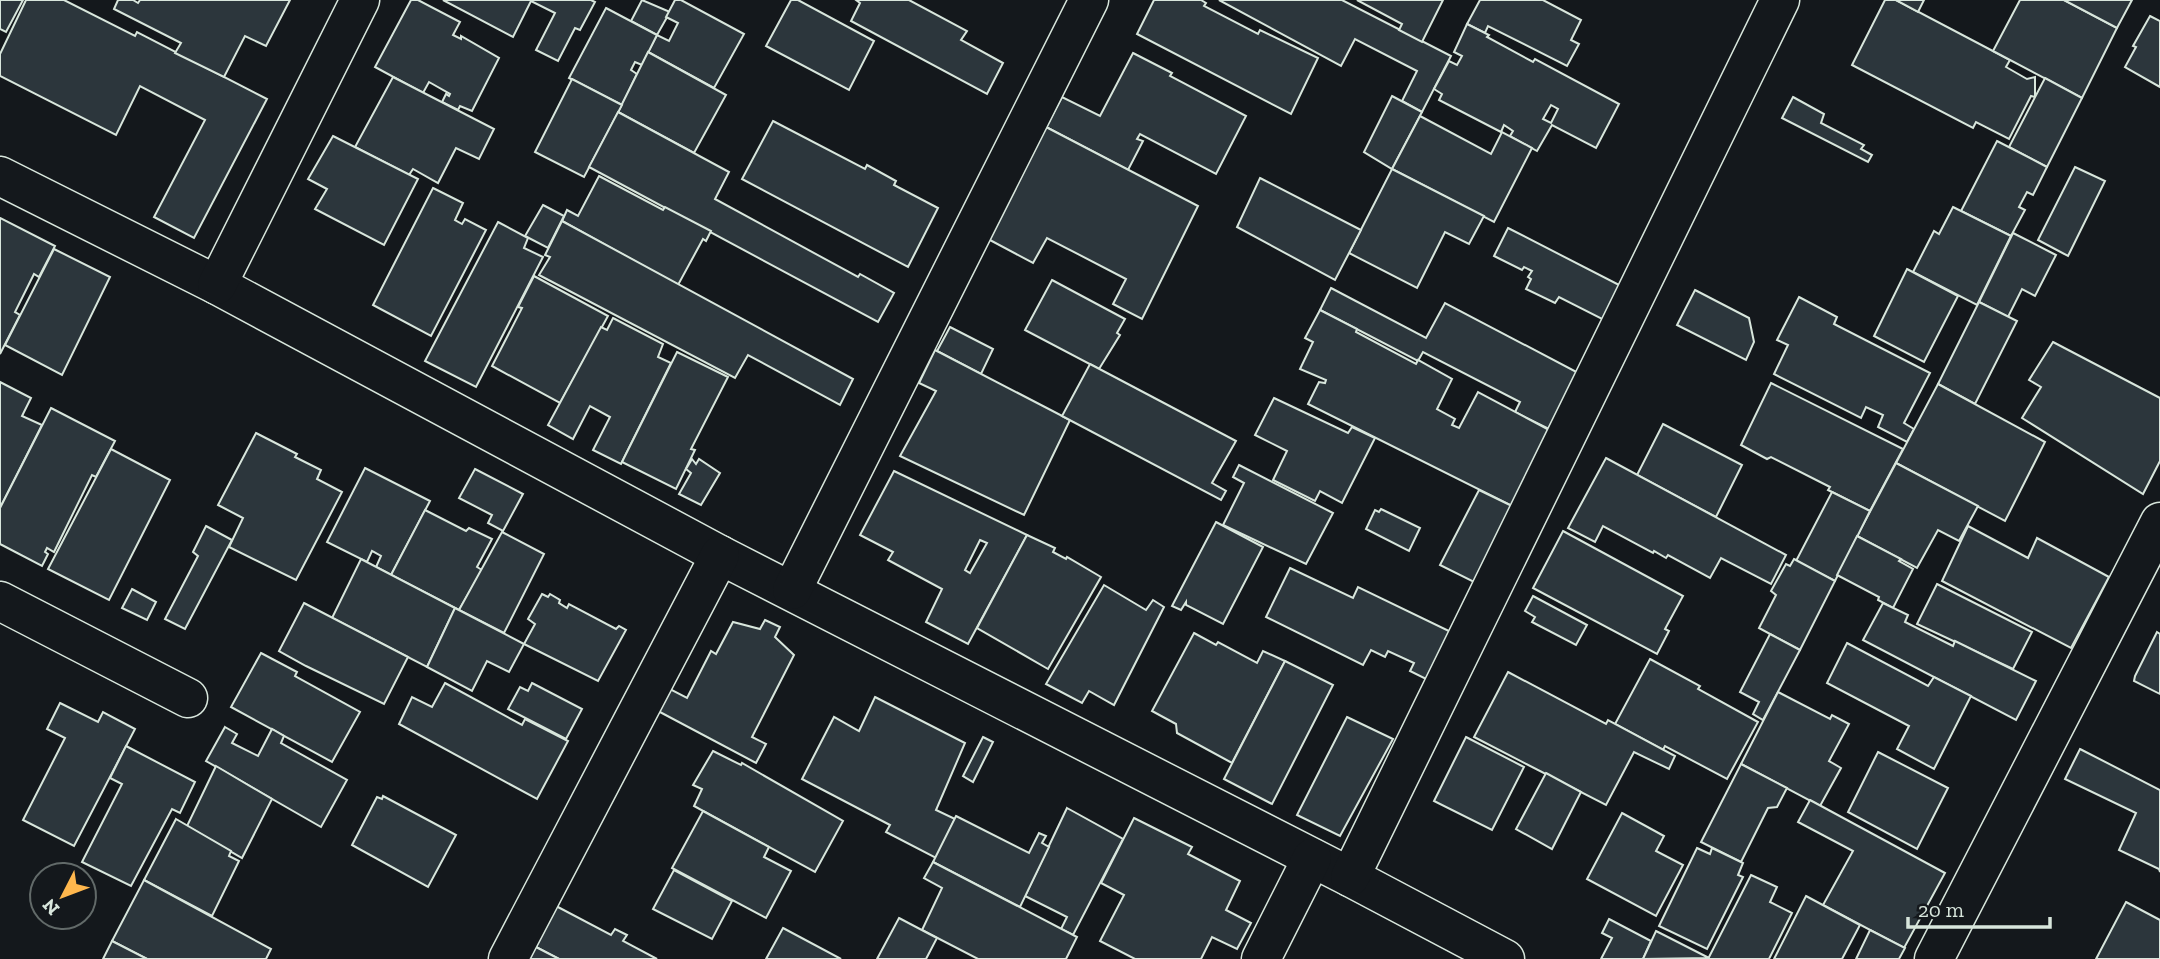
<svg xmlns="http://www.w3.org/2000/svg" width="2160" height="959" font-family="'Zilla Slab',serif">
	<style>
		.building { fill: #2c363c; stroke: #d8e6dc; stroke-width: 2; fill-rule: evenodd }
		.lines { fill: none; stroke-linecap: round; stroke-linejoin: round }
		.minor-casing { stroke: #d8e6dc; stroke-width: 41 }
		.minor { stroke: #14181c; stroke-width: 38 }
	</style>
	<rect width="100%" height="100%" fill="#14181c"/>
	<g class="building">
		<polygon points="0,0 23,0 6,32 0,29"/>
		<polygon points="26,0 64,0 135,36 137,32 267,99 194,238 154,217 205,120 140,86 116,135 0,76 0,54"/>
		<polygon points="118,0 133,0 138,3 140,0 290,0 266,46 245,36 224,77 175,53 181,43 114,9"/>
		<polygon points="411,0 418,0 460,22 453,35 461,39 461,36 499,58 472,111 460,106 458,110 442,102 446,94 449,96 450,94 429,82 423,93 375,67"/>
		<polygon points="443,0 591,0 595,2 580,30 575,28 558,61 536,50 555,13 531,1 513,37"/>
		<polygon points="642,0 670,12 657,35 631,21"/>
		<polygon points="675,0 681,0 744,34 714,88 648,52 657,35 669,41 678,23 666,17"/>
		<polygon points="791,0 798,0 874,41 849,90 766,46"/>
		<polygon points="909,0 967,31 961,40 1003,63 987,94 851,21 860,3 856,0"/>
		<polygon points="1154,0 1201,0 1206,3 1204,6 1258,34 1260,30 1318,58 1291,114 1137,34"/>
		<polygon points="1219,0 1342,0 1451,56 1422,112 1402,101 1417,71 1355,39 1341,66"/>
		<polygon points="1357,0 1443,0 1422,42 1399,30 1402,24"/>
		<polygon points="1480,0 1543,0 1581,20 1571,40 1579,44 1567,66 1488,26 1485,33 1467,24"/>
		<polygon points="1885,0 1896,0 2010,60 2006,67 2027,79 2035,77 2035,97 2031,96 2009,139 1976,122 1973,128 1852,65"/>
		<polygon points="1896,0 1924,0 1918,12"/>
		<polygon points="2020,0 2064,0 2117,28 2082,98 1993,51"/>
		<polygon points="2064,0 2132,0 2117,28"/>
		<polygon points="606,8 657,35 642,65 635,62 631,70 637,74 622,105 569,78"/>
		<polygon points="2150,16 2160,21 2160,87 2125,67 2136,47 2133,46"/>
		<path d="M1467,24L1489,35L1487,37L1533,62L1535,59L1619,104L1596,148L1552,125L1537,151L1510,136L1513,131L1504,125L1501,132L1439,100L1442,94L1434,89L1449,61L1457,65L1462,56L1454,52ZM1551,105L1558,109L1551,123L1543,119Z"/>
		<polygon points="648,52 726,95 694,153 618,112"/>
		<polygon points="1133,53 1172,73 1170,76 1246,116 1216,174 1140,134 1137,139 1143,141 1128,170 1046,127 1062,97 1100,116"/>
		<polygon points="393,77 494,129 479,159 456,148 438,183 413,169 409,175 355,147"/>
		<polygon points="2045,78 2082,98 2047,167 2009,147"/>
		<polygon points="572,79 622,105 584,177 535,152"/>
		<polygon points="1392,96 1422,112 1392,169 1364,152"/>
		<polygon points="1793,97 1824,114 1821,123 1864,145 1861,149 1872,155 1868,162 1782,118"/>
		<polygon points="618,112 729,172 715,199 858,277 860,274 894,293 878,322 589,167"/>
		<polygon points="1420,116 1491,154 1502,132 1532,148 1494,222 1392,169"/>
		<polygon points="773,121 865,169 867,165 896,181 894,185 938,208 908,267 742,179"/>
		<polygon points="1046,127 1198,206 1142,319 1113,304 1126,279 1047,238 1033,263 988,239"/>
		<polygon points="333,136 418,179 384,245 315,209 327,189 308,179"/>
		<polygon points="1997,141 2047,167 2033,195 2027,192 2019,207 2025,210 2011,236 1961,211"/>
		<polygon points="2075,167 2105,181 2068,256 2038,240"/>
		<polygon points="1392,169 1484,216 1469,244 1445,232 1417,288 1349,253"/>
		<polygon points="599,176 663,210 665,207 711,231 706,241 703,239 678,285 562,221 567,210 578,216"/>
		<polygon points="1260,178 1361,230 1335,280 1237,227"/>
		<polygon points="433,188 463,203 455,220 462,224 465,219 486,230 431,336 373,305"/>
		<polygon points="543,205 564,216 548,248 525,236"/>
		<polygon points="1953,207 2011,236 1977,305 1913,272 1934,231 1939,234"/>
		<polygon points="0,218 55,246 39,277 34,274 15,312 20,315 0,354"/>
		<polygon points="562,221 853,379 840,405 748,355 735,378 539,275 550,257 545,255"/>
		<polygon points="498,222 528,238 524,248 543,257 476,387 425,361"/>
		<polygon points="1508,228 1625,288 1608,322 1559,297 1555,303 1526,289 1531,279 1528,277 1532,271 1524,267 1522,270 1494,256"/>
		<polygon points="2013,233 2056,255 2035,296 2022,289 2008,317 1979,302"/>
		<polygon points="54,249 110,277 62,375 5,345"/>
		<polygon points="1907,269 1958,296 1924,362 1874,336"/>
		<polygon points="534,276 608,316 560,403 492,366 522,308 518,307"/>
		<polygon points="1052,280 1125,319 1117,333 1120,335 1099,369 1025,330"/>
		<polygon points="1331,288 1426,338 1445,303 1584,376 1555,432 1515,412 1520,402 1423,352 1418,361 1320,310"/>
		<polygon points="1695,290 1749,318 1754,342 1746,360 1677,325"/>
		<polygon points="1799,297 1837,317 1834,324 1930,373 1904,423 1914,429 1907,442 1878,427 1883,415 1866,407 1861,418 1774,374 1788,345 1777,340"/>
		<polygon points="1979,302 2017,321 1975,404 1938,384"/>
		<polygon points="1320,310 1357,329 1356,332 1416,364 1418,360 1452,379 1437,409 1455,419 1452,425 1459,428 1478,392 1553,432 1512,506 1308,404 1319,382 1325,383 1326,380 1300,369 1313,342 1305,338"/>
		<polygon points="613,318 663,344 658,357 671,363 621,464 593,450 610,417 590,406 573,439 548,425 601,327 607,330"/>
		<polygon points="950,327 993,349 981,374 937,351"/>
		<polygon points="2053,342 2160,398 2160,461 2143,494 2022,418 2041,387 2029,380"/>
		<polygon points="935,350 1070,420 1024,515 900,456 936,391 919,383"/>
		<polygon points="677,352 728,377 691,449 695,450 676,489 622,462"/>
		<polygon points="1090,364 1236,441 1212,483 1226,491 1221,500 1062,416"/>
		<polygon points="0,382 31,398 22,416 42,425 0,508"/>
		<polygon points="1771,383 1903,449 1870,511 1828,490 1830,487 1771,457 1767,459 1741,445"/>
		<polygon points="1938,384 2045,442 2005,521 1896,463"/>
		<polygon points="1274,398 1348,433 1352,427 1375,438 1342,503 1320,491 1315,501 1273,480 1287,451 1255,435"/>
		<polygon points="51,408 115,441 96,477 92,475 54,552 47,548 45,552 48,554 42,566 0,544 0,508"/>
		<polygon points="1663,424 1742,465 1716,517 1637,475"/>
		<polygon points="256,433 297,454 295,457 321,470 317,479 342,492 296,580 229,547 243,518 218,505"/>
		<polygon points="111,449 170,480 109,600 48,569"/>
		<polygon points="1606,458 1786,555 1771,584 1721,558 1710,578 1668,555 1666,558 1654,551 1653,553 1603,526 1595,542 1568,528"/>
		<polygon points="692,459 696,464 699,459 720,473 701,505 679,494 691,473 686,469"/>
		<polygon points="1896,463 1978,506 1959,541 1938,530 1917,568 1857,536"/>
		<polygon points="1239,465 1333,513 1306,564 1223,525 1244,483 1233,477"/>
		<polygon points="365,468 430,501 391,575 376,567 381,556 372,551 367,562 327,542"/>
		<polygon points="475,469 523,494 503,531 488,523 492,515 459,498"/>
		<path d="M894,471L1027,535L968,644L926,622L942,589L888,560L893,552L860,535ZM980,540L987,543L970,573L965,570Z"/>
		<polygon points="1479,490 1512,506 1474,582 1440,565"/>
		<polygon points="1832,492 1870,511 1835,581 1796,561"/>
		<polygon points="1381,509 1420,528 1409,551 1366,529 1375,510 1379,512"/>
		<polygon points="425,510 466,531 469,528 492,539 477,567 482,570 459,610 391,575"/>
		<polygon points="1216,522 1263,547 1223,624 1186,605 1186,602 1181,610 1172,606"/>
		<polygon points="206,526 232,540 185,629 165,619 198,556 193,552"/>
		<polygon points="1968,526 2028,558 2037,538 2109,577 2071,648 1942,581"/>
		<polygon points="1563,531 1683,596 1665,629 1669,631 1657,654 1533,588"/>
		<polygon points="502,532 544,554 504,633 459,610"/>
		<polygon points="1027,535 1055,548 1053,552 1066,559 1067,557 1101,577 1048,669 977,628"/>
		<polygon points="1857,536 1901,559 1899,561 1913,569 1893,608 1878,600 1879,597 1837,575"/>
		<polygon points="361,559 455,608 427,667 332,618"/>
		<polygon points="1794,559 1835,581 1800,650 1759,628 1776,595 1771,591 1786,564 1790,566"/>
		<polygon points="1290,568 1353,598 1358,587 1451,632 1428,680 1410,671 1414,663 1388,651 1385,657 1371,650 1363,665 1266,617"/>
		<polygon points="1937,584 2032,632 2013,669 1917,624"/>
		<polygon points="1104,585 1146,610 1153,600 1164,607 1114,705 1089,691 1082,703 1046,684"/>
		<polygon points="132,589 156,602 147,620 122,608"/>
		<polygon points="542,594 548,597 550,594 560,600 559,603 567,608 569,604 616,629 619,626 626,630 598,681 524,644 535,624 528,619"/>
		<polygon points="1533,596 1587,625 1576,645 1532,622 1535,617 1525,611"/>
		<polygon points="304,603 408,657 384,704 306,666 279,651"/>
		<polygon points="1883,603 1908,615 1905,622 1953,646 1955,641 2036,681 2016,720 1863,640"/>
		<polygon points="455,608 524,644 509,672 487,661 472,691 427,667"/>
		<polygon points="765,620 780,627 775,637 794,655 752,737 766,744 756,763 658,711 670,689 687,698 711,651 716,654 733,622 760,629"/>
		<polygon points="2157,632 2160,634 2160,694 2134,681 2135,676"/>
		<polygon points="1194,633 1216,645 1218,642 1257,663 1263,651 1285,661 1232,763 1177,733 1176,724 1152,711"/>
		<polygon points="1770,634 1800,650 1763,720 1753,714 1759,702 1740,692"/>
		<polygon points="1847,643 1928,686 1934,677 1971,696 1934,769 1897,749 1909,726 1827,683"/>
		<polygon points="261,653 297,672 295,676 360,712 332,762 231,707"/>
		<polygon points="1650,659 1700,686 1698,689 1758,722 1727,779 1665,746 1663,750 1615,724"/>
		<polygon points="1285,661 1333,685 1272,804 1224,779"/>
		<polygon points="1508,672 1606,724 1608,720 1675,756 1669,769 1634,752 1606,805 1474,737"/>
		<polygon points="445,683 522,725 525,719 568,741 537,799 399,724 412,697 432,707"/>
		<polygon points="532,683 582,709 566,739 508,709 520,687 528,691"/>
		<polygon points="1778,692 1830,719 1832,715 1849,724 1829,761 1841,768 1820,806 1741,764"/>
		<polygon points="875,697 965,743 936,810 955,819 936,858 886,832 890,825 802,779 834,717 859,731"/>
		<polygon points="60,703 98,722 103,712 135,729 74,846 23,820 65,738 47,729"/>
		<polygon points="1347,717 1393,739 1340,836 1297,815"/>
		<polygon points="225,727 237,734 232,743 258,756 272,729 284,736 281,743 347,780 321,827 206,761"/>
		<polygon points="983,737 993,742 973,782 963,776"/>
		<polygon points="1466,737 1524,767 1492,830 1434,801"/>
		<polygon points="126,746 195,782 180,813 172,809 131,886 82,862 122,784 110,778"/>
		<polygon points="2080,749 2160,790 2160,872 2159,869 2119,850 2136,813 2065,779"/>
		<polygon points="713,751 741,765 742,763 843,821 815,872 694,806 702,789 693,785"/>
		<polygon points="1878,752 1948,788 1917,849 1848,812"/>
		<polygon points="1741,764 1787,788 1777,807 1768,808 1741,862 1701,842"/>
		<polygon points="216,766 272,799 242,858 187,826"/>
		<polygon points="1546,773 1581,792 1552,849 1516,829"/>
		<polygon points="383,796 456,835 428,887 352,845 377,797 382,799"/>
		<polygon points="1810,800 1945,873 1904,948 1823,905 1853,851 1798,822"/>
		<polygon points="1067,808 1123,839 1073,935 1061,929 1067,917 1025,896"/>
		<polygon points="703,811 769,847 764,857 791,871 766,918 672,868"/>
		<polygon points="1622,813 1664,836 1656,851 1683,865 1656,916 1587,879"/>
		<polygon points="956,816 1029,853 1039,833 1046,836 1042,843 1049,847 1020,907 933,862"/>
		<polygon points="1134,818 1192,847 1188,854 1240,881 1226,910 1251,923 1237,949 1212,937 1201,959 1135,959 1100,941 1124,895 1101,883"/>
		<polygon points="176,819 231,851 229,856 239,861 212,916 144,880"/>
		<polygon points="1697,848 1710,854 1712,848 1743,863 1738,875 1743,877 1707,949 1659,926"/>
		<polygon points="933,862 1077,937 1066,959 978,959 922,930 942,888 924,878"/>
		<polygon points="674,870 732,901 712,939 653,909"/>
		<polygon points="1751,875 1777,887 1770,902 1792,913 1769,959 1708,959"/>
		<polygon points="144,880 271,949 266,959 147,959 112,941"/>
		<polygon points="1806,896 1860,925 1842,959 1774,959"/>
		<polygon points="2126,902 2160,920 2160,959 2096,959"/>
		<polygon points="556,906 611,935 615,929 627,935 623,941 657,959 559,959 534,946"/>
		<polygon points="899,918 937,938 926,959 877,959"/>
		<polygon points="1609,919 1651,941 1643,959 1601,959 1612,938 1602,933"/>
		<polygon points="783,928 841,959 766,959"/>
		<polygon points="1870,930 1905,948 1899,959 1856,959"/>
		<polygon points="1656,931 1709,958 1643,959"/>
		<polygon points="112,941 147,959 103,959"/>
		<polygon points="534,946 559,959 528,959"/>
	</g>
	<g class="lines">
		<defs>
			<g id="minor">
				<polyline points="0,176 217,285 720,555 1350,877 1505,959"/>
				<polyline points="217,285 360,0"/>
				<polyline points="792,590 1089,0"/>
				<polyline points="0,601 188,698"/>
				<polyline points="1350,877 1780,0"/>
				<polyline points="508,959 720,555"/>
				<polyline points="1261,959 1312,858"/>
				<polyline points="1934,959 2160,522"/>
			</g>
		</defs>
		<use href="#minor" class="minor-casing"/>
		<use href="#minor" class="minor"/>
	</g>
	<g transform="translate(63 896) rotate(228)"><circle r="33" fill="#14181c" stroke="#626a69" stroke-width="2"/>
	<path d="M0-5L12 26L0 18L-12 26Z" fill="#ffb74d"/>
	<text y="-10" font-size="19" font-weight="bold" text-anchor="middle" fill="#d8e6dc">N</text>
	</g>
	<path d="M1908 917v10h142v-10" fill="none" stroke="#d8e6dc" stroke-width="3.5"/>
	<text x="1918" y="917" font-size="21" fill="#d8e6dc" stroke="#14181c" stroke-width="5" paint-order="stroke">20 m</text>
</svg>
